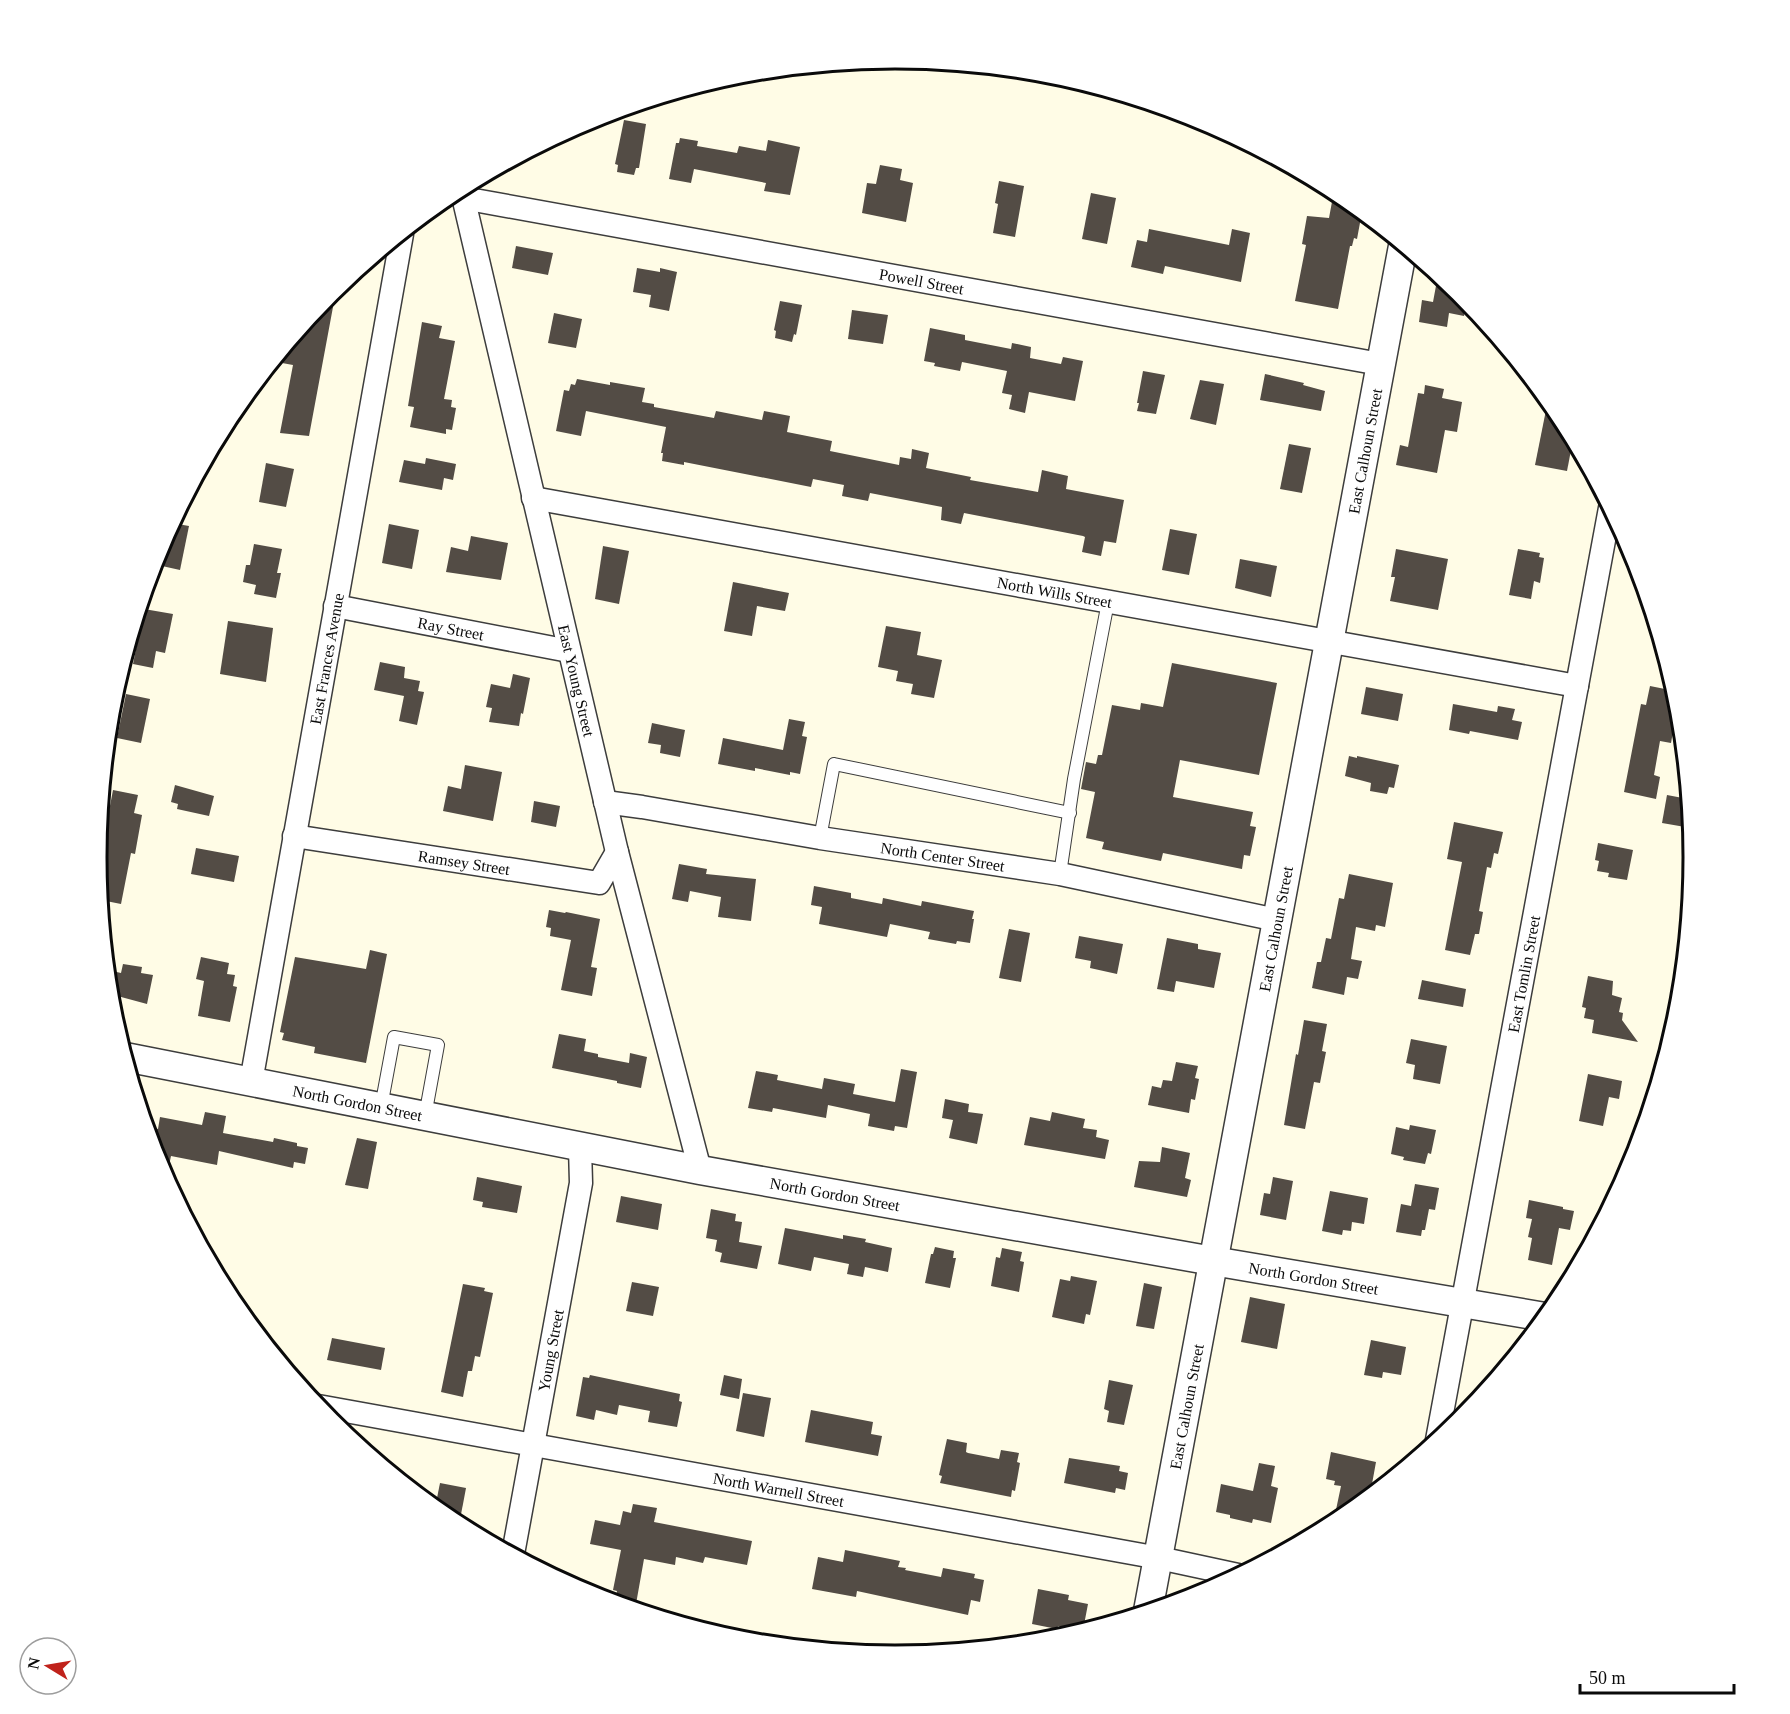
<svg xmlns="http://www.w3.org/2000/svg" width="1790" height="1714" font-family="'Times New Roman',serif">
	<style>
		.building { fill: #534c45 }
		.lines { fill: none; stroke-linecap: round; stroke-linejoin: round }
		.service-casing { stroke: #3d3d3d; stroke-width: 14 }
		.minor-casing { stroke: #3d3d3d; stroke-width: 25 }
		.tertiary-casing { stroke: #3d3d3d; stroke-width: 31 }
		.service { stroke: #fff; stroke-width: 12 }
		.minor { stroke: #fff; stroke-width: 22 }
		.tertiary { stroke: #fff; stroke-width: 28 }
		.labels { text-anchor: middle; stroke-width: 6; stroke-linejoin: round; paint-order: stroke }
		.street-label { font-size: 16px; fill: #0a0a0a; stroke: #fff }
		.rim { fill: none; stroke: #0a0a0a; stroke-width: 3 }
	</style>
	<rect width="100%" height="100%" fill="#fffce6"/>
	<g class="building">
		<polygon points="624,120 646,124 639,168 636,168 634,175 617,172 618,165 615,164"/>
		<polygon points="680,138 698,141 697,146 737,153 739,146 766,151 768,140 800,147 790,195 764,191 766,183 694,169 691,183 669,179 676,143 679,143"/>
		<polygon points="880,165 902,169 900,180 913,183 906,222 862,213 867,183 876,184"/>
		<polygon points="999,181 1024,186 1015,237 993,233 998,204 995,203"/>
		<polygon points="1334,191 1362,212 1357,239 1354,238 1352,246 1350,246 1338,309 1295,301 1306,245 1302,244 1307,216 1329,218"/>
		<polygon points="1091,193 1116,198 1107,244 1082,239"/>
		<polygon points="1149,229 1229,245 1232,229 1250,233 1241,282 1165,266 1163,274 1131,267 1137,240 1147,242"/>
		<polygon points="516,246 553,253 548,275 512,268"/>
		<polygon points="637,268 660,272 660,268 677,272 669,311 649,307 651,295 633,292"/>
		<polygon points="1438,275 1460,293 1467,301 1464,316 1449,313 1447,327 1419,322 1422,300 1433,302"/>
		<polygon points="780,301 802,305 796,335 794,334 792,342 775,338 776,331 774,330"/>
		<polygon points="320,305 333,307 309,436 280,433 293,365 282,363 285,347"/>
		<polygon points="852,310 888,315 883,344 848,339"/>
		<polygon points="554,313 582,319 576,348 548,343"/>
		<polygon points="422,322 442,326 439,338 455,341 444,399 452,400 451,407 456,408 452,430 446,429 446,434 410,427 414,407 408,406"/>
		<polygon points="930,328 965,335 965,340 1011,349 1012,343 1031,347 1030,358 1061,364 1063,357 1083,361 1075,401 1029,392 1025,413 1009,409 1012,395 1002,393 1007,371 962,362 960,371 934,366 935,363 924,361"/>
		<polygon points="1143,371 1165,375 1156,414 1137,411 1139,403 1137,403"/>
		<polygon points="1265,374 1304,383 1303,385 1325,391 1321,411 1260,400"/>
		<polygon points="577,379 610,385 610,382 645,388 642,402 654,404 654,407 714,418 716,411 762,420 764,411 790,416 787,432 832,441 830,451 899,465 900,457 911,459 912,449 929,453 926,468 971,477 970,480 1038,492 1042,470 1068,476 1066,489 1124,500 1116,543 1104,541 1101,556 1082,552 1085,537 1083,536 964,513 961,524 941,520 942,507 870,493 868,501 842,496 844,485 813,479 811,487 684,462 684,465 662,461 663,453 661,453 666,427 586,411 581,436 556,431 564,390 569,391 571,384 575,385"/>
		<polygon points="1200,380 1224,384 1216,425 1190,419"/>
		<polygon points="1425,385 1444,389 1442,398 1462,402 1457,432 1445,430 1437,473 1396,465 1400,445 1408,447 1418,393 1424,394"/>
		<polygon points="1548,400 1559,414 1573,440 1567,471 1535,465"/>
		<polygon points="1289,444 1311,448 1302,493 1280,489"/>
		<polygon points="426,458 456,464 453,480 444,478 442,490 399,482 404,460 425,464"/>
		<polygon points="266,463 294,469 286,507 259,502"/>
		<polygon points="172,523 189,526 180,570 153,564 157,551"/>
		<polygon points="389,524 419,530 412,569 382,563"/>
		<polygon points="1170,529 1197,534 1189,575 1162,570"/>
		<polygon points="471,536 508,543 501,580 446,572 451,547 468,551"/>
		<polygon points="254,544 282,549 277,573 281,573 276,598 254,594 256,585 243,582 246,565 250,565"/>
		<polygon points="603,546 629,551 619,604 595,599"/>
		<polygon points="1396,549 1448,559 1438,610 1390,601 1395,577 1391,577"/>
		<polygon points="1518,549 1540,553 1539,557 1544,558 1540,583 1534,581 1531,599 1509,595"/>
		<polygon points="1240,559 1277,566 1271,597 1235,588"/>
		<polygon points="733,582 789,593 785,611 757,606 752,636 724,631"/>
		<polygon points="144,609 173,614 165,653 156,651 153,668 133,664"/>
		<polygon points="228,621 273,628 266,682 220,674"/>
		<polygon points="886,626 921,632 917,655 942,660 934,698 911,694 913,684 896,681 898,671 878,667"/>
		<polygon points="380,662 405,667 404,678 420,681 418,691 424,692 417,725 399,721 404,696 374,690"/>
		<polygon points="1172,663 1277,683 1259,775 1180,760 1173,797 1253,812 1250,826 1256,827 1250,856 1244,855 1242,869 1163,853 1161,861 1102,849 1104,842 1086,838 1095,792 1081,789 1086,762 1096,764 1098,755 1102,755 1112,705 1140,710 1141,703 1163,707"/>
		<polygon points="513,674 530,678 523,714 521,713 519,726 489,722 492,708 486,707 491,684 510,688"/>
		<polygon points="1650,686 1675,691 1678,704 1671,743 1660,741 1654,775 1660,777 1656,799 1624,792 1641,704 1646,705"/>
		<polygon points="1366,687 1403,694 1398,721 1361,714"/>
		<polygon points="126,694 150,699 141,743 117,738"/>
		<polygon points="1453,704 1497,712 1498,706 1515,709 1512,720 1522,722 1518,740 1470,731 1469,734 1449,730"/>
		<polygon points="789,719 805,722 802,736 807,737 800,774 790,772 790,775 755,768 755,771 718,764 723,738 783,750"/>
		<polygon points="652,723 685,730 680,757 660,753 661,745 648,743"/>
		<polygon points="1349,756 1357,758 1357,756 1399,765 1394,788 1389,787 1387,794 1370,791 1371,783 1345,776"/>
		<polygon points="465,765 502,772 493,821 443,811 448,786 461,789"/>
		<polygon points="175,785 214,796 209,816 177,809 178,804 171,802"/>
		<polygon points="113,790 138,795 134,813 142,815 135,854 131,853 121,904 101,900 97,857 100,826 106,827"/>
		<polygon points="1667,795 1688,799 1691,828 1662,823"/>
		<polygon points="534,801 560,806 556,827 531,822"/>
		<polygon points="1454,822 1503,832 1498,854 1494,853 1491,868 1487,867 1479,911 1483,912 1479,934 1475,934 1470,955 1445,950 1462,862 1447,859"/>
		<polygon points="1598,843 1633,850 1627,880 1608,877 1609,873 1597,871 1599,861 1595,860"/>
		<polygon points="196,848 239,856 234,882 191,874"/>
		<polygon points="679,864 707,869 706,874 756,879 751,921 718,917 721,897 690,891 688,902 672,899"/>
		<polygon points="1349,874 1393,883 1385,927 1376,925 1375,931 1356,927 1351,959 1362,961 1358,979 1347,977 1344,995 1312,988 1317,962 1321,962 1326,938 1331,939 1339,898 1344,899"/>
		<polygon points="814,886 851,893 851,898 882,904 883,898 921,906 922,901 974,911 972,919 974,919 970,943 957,941 956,944 928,939 930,932 890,924 887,937 819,924 822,907 811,905"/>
		<polygon points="549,910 565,913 566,912 600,919 591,967 597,968 592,996 561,990 571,940 550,936 551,928 546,927"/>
		<polygon points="1009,929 1030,933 1021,982 999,978"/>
		<polygon points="1079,936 1123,944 1117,974 1090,968 1091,961 1075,958"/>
		<polygon points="1167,938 1198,944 1198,949 1221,953 1214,988 1176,981 1174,992 1157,989"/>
		<polygon points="370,950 387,954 366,1063 314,1053 315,1047 282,1040 284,1033 280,1032 295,957 366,969"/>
		<polygon points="201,957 229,963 227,974 235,975 233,986 237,987 230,1022 198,1016 204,981 196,979"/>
		<polygon points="123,964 142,967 141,973 153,975 147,1004 110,994 108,970 121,973"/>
		<polygon points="1588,976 1613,981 1612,995 1622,998 1619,1012 1623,1013 1622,1020 1638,1042 1592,1033 1594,1020 1584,1018 1586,1008 1582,1007"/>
		<polygon points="1422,980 1466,989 1463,1007 1418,999"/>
		<polygon points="1304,1020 1327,1024 1322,1051 1326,1052 1320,1083 1314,1082 1305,1129 1284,1125 1296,1054 1298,1055"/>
		<polygon points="559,1034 586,1039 584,1051 598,1054 598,1057 629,1063 630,1053 647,1057 641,1088 617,1083 617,1081 552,1068"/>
		<polygon points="1411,1039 1447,1046 1440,1084 1413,1079 1415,1065 1406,1063"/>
		<polygon points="1176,1062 1198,1066 1195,1078 1199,1079 1195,1100 1191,1099 1189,1113 1148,1105 1152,1086 1161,1088 1163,1080 1172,1081"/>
		<polygon points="901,1069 917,1072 907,1128 895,1126 894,1131 868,1126 870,1114 828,1105 826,1118 773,1108 772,1112 748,1108 756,1071 778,1075 777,1080 822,1089 824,1078 855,1084 853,1094 895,1102"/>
		<polygon points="1588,1074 1622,1081 1619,1099 1609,1097 1603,1126 1579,1121"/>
		<polygon points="945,1099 969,1104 968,1112 983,1114 977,1144 949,1138 953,1120 942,1118"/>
		<polygon points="205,1112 226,1116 223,1133 273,1142 274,1138 297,1143 297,1146 308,1148 305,1164 294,1162 293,1168 219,1151 217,1165 171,1156 166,1180 157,1162 146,1127 158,1129 160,1117 202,1125"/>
		<polygon points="1052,1112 1085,1119 1083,1128 1097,1130 1096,1137 1109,1140 1105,1159 1024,1145 1030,1117 1050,1121"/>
		<polygon points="1410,1125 1436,1130 1431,1154 1428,1153 1425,1164 1403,1160 1404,1157 1391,1154 1396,1127 1409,1130"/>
		<polygon points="357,1138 377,1142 368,1189 345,1185"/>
		<polygon points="1162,1147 1190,1153 1185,1178 1191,1180 1187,1197 1134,1187 1139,1161 1160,1162"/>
		<polygon points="477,1177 522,1186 517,1213 482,1207 483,1202 473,1200"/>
		<polygon points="1273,1177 1293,1181 1286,1220 1260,1215 1264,1193 1270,1194"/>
		<polygon points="1415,1184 1439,1188 1435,1210 1429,1209 1425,1230 1422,1230 1421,1236 1396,1232 1401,1204 1411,1206"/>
		<polygon points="1330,1191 1368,1198 1364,1224 1352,1222 1351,1231 1343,1230 1342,1235 1322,1231"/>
		<polygon points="621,1196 662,1204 658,1230 616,1222"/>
		<polygon points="1529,1200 1563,1207 1563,1209 1574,1211 1570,1230 1559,1228 1552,1265 1528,1260 1532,1238 1528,1237 1532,1219 1526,1218"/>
		<polygon points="711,1209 736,1214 735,1221 742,1222 739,1242 762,1246 757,1269 720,1262 722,1253 715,1251 717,1240 706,1238"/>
		<polygon points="785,1228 843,1239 843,1235 866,1239 865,1242 892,1248 888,1272 865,1267 863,1277 847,1274 849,1264 814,1257 811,1271 778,1264"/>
		<polygon points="935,1247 954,1251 953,1258 956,1258 950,1288 925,1283 931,1254 933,1254"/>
		<polygon points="1002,1248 1022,1252 1020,1261 1024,1262 1019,1292 991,1286 996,1257 1000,1258"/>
		<polygon points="1071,1276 1097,1281 1090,1315 1086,1314 1084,1324 1052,1317 1060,1279 1070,1281"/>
		<polygon points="632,1282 659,1287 653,1316 626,1311"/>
		<polygon points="1144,1283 1162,1287 1154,1329 1136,1326"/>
		<polygon points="463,1284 485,1288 484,1291 493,1293 480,1357 475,1356 472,1371 468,1371 463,1397 441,1392"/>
		<polygon points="1250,1297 1285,1304 1277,1349 1241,1342"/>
		<polygon points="332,1338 385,1348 381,1370 327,1360"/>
		<polygon points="1371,1340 1406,1347 1401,1375 1383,1372 1382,1378 1364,1375"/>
		<polygon points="590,1375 680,1394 679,1401 682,1402 677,1427 648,1422 650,1411 619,1405 617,1415 596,1410 594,1420 576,1416 583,1377 589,1378"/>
		<polygon points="724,1375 742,1379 739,1399 720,1395"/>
		<polygon points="1109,1380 1133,1385 1124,1425 1107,1422 1109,1411 1104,1409"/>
		<polygon points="743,1393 771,1398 764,1437 736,1431"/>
		<polygon points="811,1410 873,1422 871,1434 882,1436 878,1456 805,1442"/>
		<polygon points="947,1439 967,1443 966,1452 968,1453 999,1459 1001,1450 1019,1453 1017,1462 1020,1463 1015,1491 1012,1490 1011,1497 940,1483 942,1476 939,1475"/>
		<polygon points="1331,1452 1376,1462 1370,1495 1333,1524 1341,1486 1334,1485 1335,1481 1326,1479"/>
		<polygon points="1069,1458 1120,1466 1119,1471 1128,1473 1125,1490 1116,1488 1115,1493 1064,1483"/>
		<polygon points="1259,1463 1275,1466 1271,1486 1278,1488 1271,1523 1253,1519 1252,1523 1230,1518 1230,1515 1216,1512 1221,1484 1253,1491"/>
		<polygon points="440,1483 466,1488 459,1525 435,1508"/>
		<polygon points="633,1504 657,1508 654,1522 752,1541 747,1565 705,1557 703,1563 676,1557 675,1565 644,1559 636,1604 615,1600 617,1591 613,1590 621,1550 590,1544 595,1520 620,1525 623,1511 631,1513"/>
		<polygon points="845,1550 900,1561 898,1567 906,1568 905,1570 941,1577 943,1568 975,1574 974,1578 984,1580 980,1602 971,1600 968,1615 857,1591 856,1597 812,1589 818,1557 843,1562"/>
		<polygon points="1038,1589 1069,1595 1068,1600 1088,1604 1083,1630 1058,1626 1057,1629 1032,1624"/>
	</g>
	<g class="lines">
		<defs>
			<g id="service">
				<polyline points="820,838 834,764 1070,813"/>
				<polyline points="1060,874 1074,779 1108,602"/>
				<polyline points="381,1107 394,1037 438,1045 425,1116"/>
			</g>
			<g id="minor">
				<path id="s1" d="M461,188L617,852L700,1170"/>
				<path id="s2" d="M463,198L1380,364"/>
				<path id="s3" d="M533,498L1577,686"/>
				<path id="s4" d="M335,606L569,651"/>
				<path id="s5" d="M605,802L642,807L820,838L1060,874L1277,920"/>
				<path id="s6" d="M294,836L599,883L617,852"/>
				<path id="s7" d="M251,1082L402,234"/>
				<path id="s8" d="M318,1406L1159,1558L1238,1575"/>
				<path id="s9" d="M1437,1440L1610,508"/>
				<path id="s10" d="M513,1554L581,1183L580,1147"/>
			</g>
			<g id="tertiary">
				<path id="s11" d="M125,1057L700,1170L1213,1261L1545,1317"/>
				<path id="s12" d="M1148,1611L1403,246"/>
			</g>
		</defs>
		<use href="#service" class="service-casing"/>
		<use href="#minor" class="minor-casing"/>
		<use href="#tertiary" class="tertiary-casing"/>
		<use href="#service" class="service"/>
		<use href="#minor" class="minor"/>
		<use href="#tertiary" class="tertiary"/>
	</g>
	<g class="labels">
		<g class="street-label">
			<text dy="6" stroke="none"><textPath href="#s2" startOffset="466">Powell Street</textPath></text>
			<text dy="6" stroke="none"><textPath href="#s12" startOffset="1180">East Calhoun Street</textPath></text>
			<text dy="6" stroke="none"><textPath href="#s3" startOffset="530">North Wills Street</textPath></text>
			<text dy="6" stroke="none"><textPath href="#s4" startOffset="118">Ray Street</textPath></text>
			<text dy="6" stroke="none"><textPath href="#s7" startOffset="430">East Frances Avenue</textPath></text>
			<text dy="6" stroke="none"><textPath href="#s1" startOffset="506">East Young Street</textPath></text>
			<text dy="6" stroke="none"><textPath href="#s5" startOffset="342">North Center Street</textPath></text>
			<text dy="6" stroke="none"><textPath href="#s6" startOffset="172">Ramsey Street</textPath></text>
			<text dy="6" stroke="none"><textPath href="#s12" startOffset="694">East Calhoun Street</textPath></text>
			<text dy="6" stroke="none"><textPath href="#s9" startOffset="474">East Tomlin Street</textPath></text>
			<text dy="6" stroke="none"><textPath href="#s11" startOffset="237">North Gordon Street</textPath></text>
			<text dy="6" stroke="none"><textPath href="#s11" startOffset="723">North Gordon Street</textPath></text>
			<text dy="6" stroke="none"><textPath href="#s11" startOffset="1209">North Gordon Street</textPath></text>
			<text dy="6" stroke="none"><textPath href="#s10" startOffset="207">Young Street</textPath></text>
			<text dy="6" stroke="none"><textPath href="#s12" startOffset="208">East Calhoun Street</textPath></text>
			<text dy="6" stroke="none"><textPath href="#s8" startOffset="468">North Warnell Street</textPath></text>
		</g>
	</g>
	<path d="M0 0H1790V1714H0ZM107 857a788 788 0 1 1 1576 0a788 788 0 1 1-1576 0Z" fill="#fff" fill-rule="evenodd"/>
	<path class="rim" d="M107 857a788 788 0 1 1 1576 0a788 788 0 1 1-1576 0Z"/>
	<g transform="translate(48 1666) rotate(281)"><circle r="28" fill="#ffffff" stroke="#9d9d9d" stroke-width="1.5"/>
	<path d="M0-4.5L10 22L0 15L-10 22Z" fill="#c0221b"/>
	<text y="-9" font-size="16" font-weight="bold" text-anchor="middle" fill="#0a0a0a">N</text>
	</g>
	<path d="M1580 1684v9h154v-9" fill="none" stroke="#0a0a0a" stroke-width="3"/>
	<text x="1589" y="1684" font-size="18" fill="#0a0a0a" stroke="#ffffff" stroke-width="4.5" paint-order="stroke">50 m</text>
</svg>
